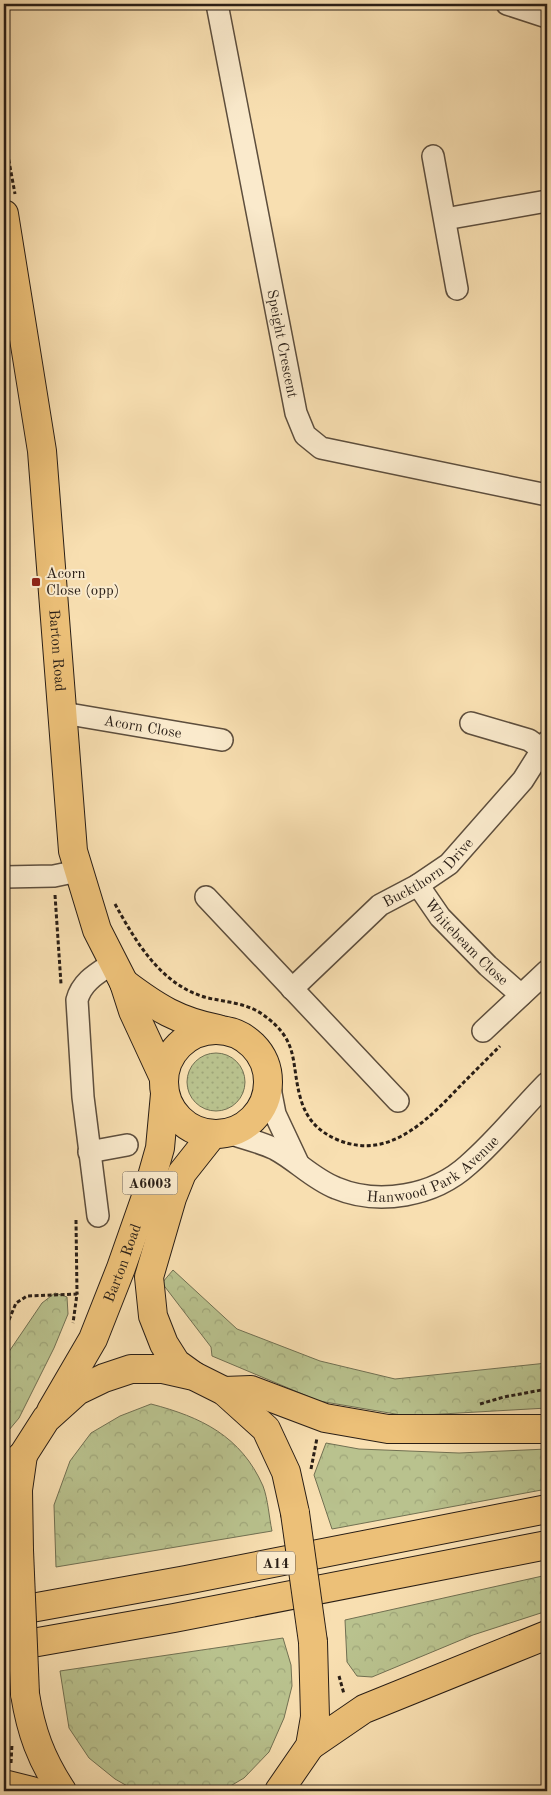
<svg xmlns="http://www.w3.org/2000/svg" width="551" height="1795" font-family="'Old Standard TT',serif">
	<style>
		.grass { fill: url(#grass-dots); stroke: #717052 }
		.forest { fill: url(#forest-crowns); stroke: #717052 }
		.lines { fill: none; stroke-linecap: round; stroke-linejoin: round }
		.minor-casing { stroke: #5d4e3d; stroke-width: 24 }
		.major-casing { stroke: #291e16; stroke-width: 30 }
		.highway-casing { stroke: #291e16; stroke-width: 30 }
		.path { stroke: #291e16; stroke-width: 3; stroke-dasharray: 4 2.5; stroke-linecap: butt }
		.minor { stroke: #faeacc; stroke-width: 21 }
		.major { stroke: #ecc078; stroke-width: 28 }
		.highway { stroke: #ecc078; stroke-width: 28 }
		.highway-bridge-casing { stroke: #291e16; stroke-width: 30; stroke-linecap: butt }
		.highway-bridge { stroke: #ecc078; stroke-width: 28 }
		.poi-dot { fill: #8f2418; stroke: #faeacc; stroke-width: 2 }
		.labels { text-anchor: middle; stroke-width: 4; stroke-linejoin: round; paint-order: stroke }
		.shield { fill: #faeacc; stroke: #685b4d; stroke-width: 1 }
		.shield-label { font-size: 14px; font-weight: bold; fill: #291e16 }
		.street-label { font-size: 15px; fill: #291e16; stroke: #faeacc }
		.poi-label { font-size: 15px; fill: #291e16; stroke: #faeacc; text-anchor: start }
	</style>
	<defs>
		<pattern id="grass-dots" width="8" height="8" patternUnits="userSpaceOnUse" patternTransform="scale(1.25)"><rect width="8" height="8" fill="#b9c28e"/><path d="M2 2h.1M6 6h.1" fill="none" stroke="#9fa67a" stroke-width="1.8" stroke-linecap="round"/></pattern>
		<pattern id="forest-crowns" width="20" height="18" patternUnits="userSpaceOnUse" patternTransform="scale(1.25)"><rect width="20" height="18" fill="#b9c28e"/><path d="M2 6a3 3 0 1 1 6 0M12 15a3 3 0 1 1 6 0" fill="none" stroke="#9fa67a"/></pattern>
	</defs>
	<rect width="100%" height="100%" fill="#f8dfb1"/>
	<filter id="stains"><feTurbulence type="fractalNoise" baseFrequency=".004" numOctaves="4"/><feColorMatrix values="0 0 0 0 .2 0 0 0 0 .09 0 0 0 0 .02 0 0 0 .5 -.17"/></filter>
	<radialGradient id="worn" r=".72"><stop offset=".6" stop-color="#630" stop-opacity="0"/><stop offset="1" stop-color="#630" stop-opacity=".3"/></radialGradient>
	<circle class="grass" cx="216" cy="1082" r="29"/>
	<g class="forest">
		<polygon points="173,1270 237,1329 320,1361 395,1379 547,1363 547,1408 407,1416 319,1401 212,1356 211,1347 162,1283"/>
		<polygon points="55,1293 67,1297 68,1314 54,1348 19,1418 4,1436 4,1359 42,1303"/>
		<path d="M151,1404C201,1417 241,1436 263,1486C268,1499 269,1517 272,1531L56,1567L54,1505L70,1461L91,1433L120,1416Z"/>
		<polygon points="326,1443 359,1449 459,1453 547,1449 547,1489 332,1529 314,1475"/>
		<polygon points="547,1575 547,1611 473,1635 372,1677 357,1676 347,1662 345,1620"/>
		<polygon points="283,1638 291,1665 292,1686 284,1718 269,1752 244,1778 222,1791 136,1791 115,1779 89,1758 69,1728 60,1671"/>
	</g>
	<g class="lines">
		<defs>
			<g id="minor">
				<path id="s1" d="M217,4L296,413L305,435L321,448L547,495"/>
				<polyline points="507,4 547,17"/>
				<polyline points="433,156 457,289"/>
				<polyline points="445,219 547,201"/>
				<path id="s2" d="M63,713L222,740"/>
				<polyline points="471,723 529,740 543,750"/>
				<polyline points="4,877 54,876 78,871"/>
				<path id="s3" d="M418,885L440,917L488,966L521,995"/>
				<polyline points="206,897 398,1101"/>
				<path id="s4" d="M292,989L380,905L418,885L449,864L523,780L547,742"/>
				<polyline points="483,1031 547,971"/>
				<polyline points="269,1083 275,1114 298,1163"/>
				<path id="s5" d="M228,1133C244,1138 260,1142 275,1149C296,1160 313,1179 336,1188C379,1206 434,1196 468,1165C497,1140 521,1109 547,1083"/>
				<polyline points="89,1152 127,1145"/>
				<path d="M98,1216L83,1097L77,1000C82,981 98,973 113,963"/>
			</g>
			<g id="major">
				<path id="s6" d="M4,214L42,451L73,851L97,930L124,983L133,1011L164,1078"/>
				<path d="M124,983C157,1008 178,1021 218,1029"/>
				<circle cx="216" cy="1082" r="52"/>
				<polyline points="194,1376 176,1363 164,1344 153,1316 149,1277 172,1198 182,1173 212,1135"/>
				<path id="s7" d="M51,1411L93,1339L121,1268L147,1194L160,1148L165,1094"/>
			</g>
			<g id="highway">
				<polyline points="224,1391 251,1390 325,1418 388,1429 547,1429"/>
				<polyline points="4,1472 23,1455 46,1419 77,1391 104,1378 131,1369 163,1369 194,1376 224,1391 266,1429 286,1472 295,1513"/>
				<polyline points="19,1550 18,1490 23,1455"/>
				<polyline points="4,1613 186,1580 547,1509"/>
				<polyline points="4,1648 174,1618 547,1545"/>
				<path d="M25,1694C31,1732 41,1759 62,1791"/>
				<polyline points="310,1746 364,1709 547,1635"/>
				<polyline points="4,1784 32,1791"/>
				<polyline points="279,1791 310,1746 315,1717 313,1642"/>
			</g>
		</defs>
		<use href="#minor" class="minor-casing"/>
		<use href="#major" class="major-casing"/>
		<use href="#highway" class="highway-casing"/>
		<g class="path">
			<polyline points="4,134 15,194"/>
			<polyline points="55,895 61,984"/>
			<path d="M115,904C137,944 162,986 208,998C226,1002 246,1003 262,1014C301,1041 290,1063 301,1100C307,1120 319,1132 338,1140C392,1162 432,1115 465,1081C477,1069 489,1057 500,1046"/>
			<polyline points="76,1220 77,1294"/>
			<polyline points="4,1332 16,1303 27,1296 77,1294 73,1323"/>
			<polyline points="480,1404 504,1397 547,1389"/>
			<polyline points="311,1469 317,1438"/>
			<polyline points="339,1676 344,1694"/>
			<polyline points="11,1763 12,1744"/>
		</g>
		<use href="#minor" class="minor"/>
		<use href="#major" class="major"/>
		<use href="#highway" class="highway"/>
		<defs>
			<g id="highway-bridge">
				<polyline points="295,1513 313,1642"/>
				<polyline points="19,1550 25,1694"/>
			</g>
		</defs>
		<use href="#highway-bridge" class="highway-bridge-casing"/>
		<use href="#highway-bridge" class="highway-bridge"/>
	</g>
	<rect class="poi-dot" x="31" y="577" width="10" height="10" rx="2.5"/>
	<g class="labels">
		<g class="shield">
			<rect x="122.5" y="1171.5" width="55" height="23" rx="4"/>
			<rect x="257" y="1551.5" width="38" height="23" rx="4"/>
		</g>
		<g class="shield-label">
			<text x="150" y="1188">A6003</text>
			<text x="276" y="1568">A14</text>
		</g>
		<g class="street-label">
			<text dy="5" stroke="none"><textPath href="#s1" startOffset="346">Speight Crescent</textPath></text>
			<text dy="5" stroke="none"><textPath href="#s6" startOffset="440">Barton Road</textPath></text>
			<text dy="5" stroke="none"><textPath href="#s2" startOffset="81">Acorn Close</textPath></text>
			<text dy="5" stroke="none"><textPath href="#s4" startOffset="180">Buckthorn Drive</textPath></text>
			<text dy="5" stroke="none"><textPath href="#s3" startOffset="75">Whitebeam Close</textPath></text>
			<text dy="5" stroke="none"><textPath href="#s5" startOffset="228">Hanwood Park Avenue</textPath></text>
			<text dy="5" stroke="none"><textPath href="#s7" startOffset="165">Barton Road</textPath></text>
		</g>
		<g class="poi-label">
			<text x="46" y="578">Acorn<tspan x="46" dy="17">Close (opp)</tspan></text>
		</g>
	</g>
	<rect width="551" height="1795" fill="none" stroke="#f8dfb1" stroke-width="20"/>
	<rect x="5" y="5" width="541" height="1785" fill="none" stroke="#291e16" stroke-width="2.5"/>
	<rect x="10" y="10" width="531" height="1775" fill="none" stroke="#291e16"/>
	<rect width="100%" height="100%" filter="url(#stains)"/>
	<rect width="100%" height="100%" fill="url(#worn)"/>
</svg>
